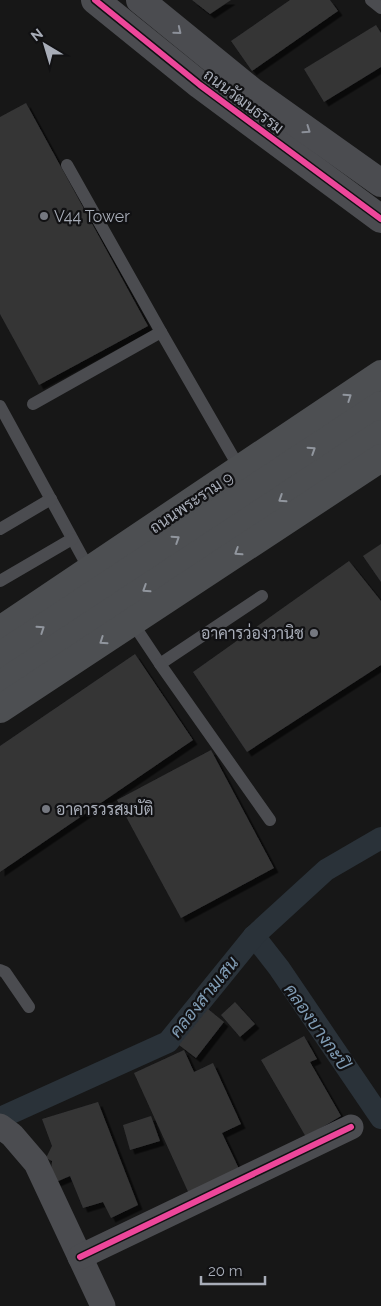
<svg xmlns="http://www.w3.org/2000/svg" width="381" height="1306" font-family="Raleway,Sarabun,sans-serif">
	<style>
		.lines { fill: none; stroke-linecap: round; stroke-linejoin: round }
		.canal { stroke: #2a3239; stroke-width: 22 }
		.building { fill: #353536; filter: url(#shadow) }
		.service { stroke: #4b4c50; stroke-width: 12 }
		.minor { stroke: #4b4c50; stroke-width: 25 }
		.tertiary { stroke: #4b4c50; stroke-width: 28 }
		.primary { stroke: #4d4f52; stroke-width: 28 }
		.cycleway-casing { stroke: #111113; stroke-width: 9 }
		.cycleway { stroke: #ed469a; stroke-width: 6 }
		.oneway { stroke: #8c9099 }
		.oneway2 { stroke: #91969e }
		.poi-dot { fill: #757880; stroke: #111113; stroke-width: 2 }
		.labels { text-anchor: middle; stroke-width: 4.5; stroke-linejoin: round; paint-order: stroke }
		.street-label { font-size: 16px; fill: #a8adb8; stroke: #111113 }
		.poi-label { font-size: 16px; fill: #a8adb8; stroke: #111113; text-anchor: start }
		.water-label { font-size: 18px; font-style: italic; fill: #7f9bb3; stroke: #111113 }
	</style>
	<defs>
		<filter id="shadow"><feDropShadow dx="4.5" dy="4.5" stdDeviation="0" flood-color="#0009"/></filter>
	</defs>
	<rect width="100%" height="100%" fill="#171717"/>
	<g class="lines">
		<g class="canal">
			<polyline points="254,936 279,968 381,1118"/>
			<polyline points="0,1118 168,1042 254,936 326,870 381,838"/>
		</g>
	</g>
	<g class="building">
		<polygon points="192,0 231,0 210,14"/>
		<polygon points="290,0 330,0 338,11 252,71 231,41"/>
		<polygon points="376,25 381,33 381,67 324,102 304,69"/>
		<polygon points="26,103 148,326 39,385 0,314 0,117"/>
		<polygon points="381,544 381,582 363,556"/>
		<polygon points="349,561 381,601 381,665 247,752 193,672"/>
		<polygon points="135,654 193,740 0,872 0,746"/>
		<polygon points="211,750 274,868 181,918 117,800"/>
		<polygon points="235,1002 255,1024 240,1037 221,1015"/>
		<polygon points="208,1009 224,1022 196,1058 179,1045"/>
		<polygon points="304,1036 317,1059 310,1062 341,1116 306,1137 261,1060"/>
		<polygon points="184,1050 194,1072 213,1063 241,1124 222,1133 241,1173 190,1196 134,1073"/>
		<polygon points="98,1102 138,1205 111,1218 103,1202 83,1208 70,1176 56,1182 51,1171 52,1161 46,1158 52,1146 42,1119"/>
		<polygon points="151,1116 160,1141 130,1150 123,1125"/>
	</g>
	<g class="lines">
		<g class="service">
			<polyline points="371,0 381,8"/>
			<polyline points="67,165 161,332"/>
			<polyline points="33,404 161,332 240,469"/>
			<polyline points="0,406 90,571"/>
			<polyline points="0,529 51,499"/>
			<polyline points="0,581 72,539"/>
			<polyline points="132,622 160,664 262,596"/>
			<polyline points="160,664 270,820"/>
			<polyline points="0,970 5,972 29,1007"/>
		</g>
		<g class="minor">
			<polyline points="0,1126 12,1135 36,1163 103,1306"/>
			<polyline points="80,1257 351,1127"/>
		</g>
		<g class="tertiary">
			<polyline points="95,0 200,85 381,219"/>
			<polyline points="140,0 253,92 381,183"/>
		</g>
		<g class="primary">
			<polyline points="0,630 381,374"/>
			<polyline points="0,656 381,405"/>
			<polyline points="0,685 381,434"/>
			<polyline points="0,709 381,458"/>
		</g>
		<defs>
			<g id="cycleway">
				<polyline points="95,0 200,85 381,219"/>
				<polyline points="80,1257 351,1127"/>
			</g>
		</defs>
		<use href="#cycleway" class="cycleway-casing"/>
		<use href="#cycleway" class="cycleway"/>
	</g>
	<defs><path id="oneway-chevron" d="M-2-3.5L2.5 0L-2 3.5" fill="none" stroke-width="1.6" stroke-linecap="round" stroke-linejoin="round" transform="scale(1.25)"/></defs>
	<g class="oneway">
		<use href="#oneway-chevron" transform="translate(178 31) rotate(39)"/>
		<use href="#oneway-chevron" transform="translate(307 130) rotate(35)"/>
	</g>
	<g class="oneway2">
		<use href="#oneway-chevron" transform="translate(348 397) rotate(-34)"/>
		<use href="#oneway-chevron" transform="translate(312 450) rotate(-33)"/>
		<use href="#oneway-chevron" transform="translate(282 499) rotate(147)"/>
		<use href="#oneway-chevron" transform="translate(176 539) rotate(-33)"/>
		<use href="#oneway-chevron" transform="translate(238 552) rotate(147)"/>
		<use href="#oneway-chevron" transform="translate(146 589) rotate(147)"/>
		<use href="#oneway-chevron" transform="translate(41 629) rotate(-34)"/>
		<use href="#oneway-chevron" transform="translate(103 641) rotate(146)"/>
	</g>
	<g class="poi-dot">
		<circle cx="44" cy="216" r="5"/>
		<circle cx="314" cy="633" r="5"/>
		<circle cx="46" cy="809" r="5"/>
	</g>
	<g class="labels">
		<g class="street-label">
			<text transform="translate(244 101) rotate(37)" y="6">ถนนวัฒนธรรม</text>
			<text transform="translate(191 502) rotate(-34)" y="6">ถนนพระราม 9</text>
		</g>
		<g class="poi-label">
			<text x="54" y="222">V44 Tower</text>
			<text x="304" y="639" text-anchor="end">อาคารว่องวานิช</text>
			<text x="56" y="815">อาคารวรสมบัติ</text>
		</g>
		<g class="water-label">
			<text transform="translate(204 997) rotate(-51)" y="6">คลองสามเสน</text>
			<text transform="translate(317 1027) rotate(55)" y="6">คลองบางกะปิ</text>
		</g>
	</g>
	<g transform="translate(45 45) rotate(322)" stroke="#111113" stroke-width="4" paint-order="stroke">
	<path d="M0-4L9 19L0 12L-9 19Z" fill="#a8adb8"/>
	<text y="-8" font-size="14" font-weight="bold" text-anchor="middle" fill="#a8adb8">N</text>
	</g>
	<path d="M201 1276v8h64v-8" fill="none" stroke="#a8adb8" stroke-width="2.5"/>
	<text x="208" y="1276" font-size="15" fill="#a8adb8" stroke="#111113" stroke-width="4" paint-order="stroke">20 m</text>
</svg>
